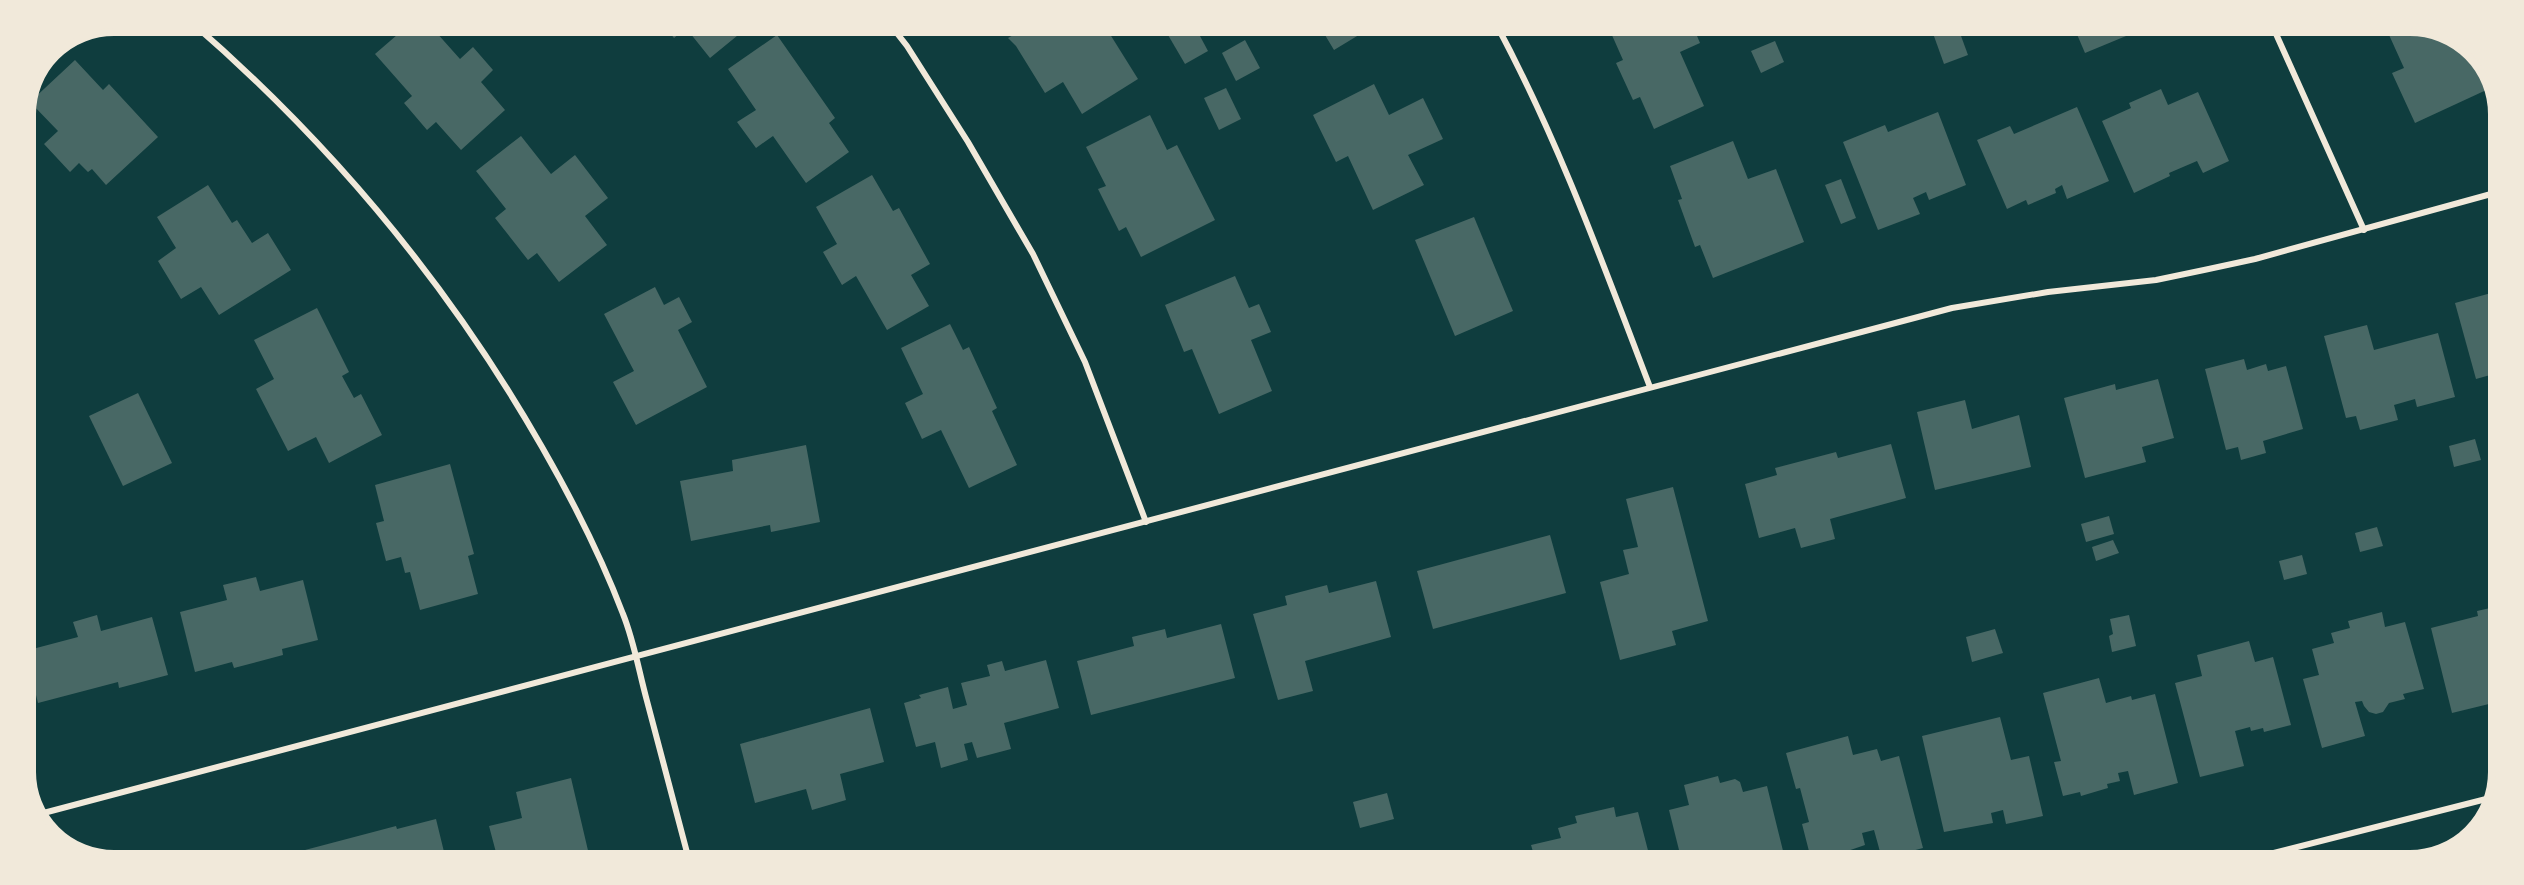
<svg xmlns="http://www.w3.org/2000/svg" width="2524" height="885" font-family="'IBM Plex Serif',serif">
	<style>
		.building { fill: #486865 }
		.lines { fill: none; stroke-linecap: round; stroke-linejoin: round }
		.minor { stroke: #f1e9da; stroke-width: 6 }
		.rim { fill: none; stroke: #f1e9da; stroke-width: 8 }
	</style>
	<rect width="100%" height="100%" fill="#0f3d3e"/>
	<g class="building">
		<polygon points="412,22 427,22 460,59 473,47 493,70 481,82 505,110 461,150 436,122 427,130 404,103 412,96 375,54"/>
		<polygon points="661,22 754,22 710,58 686,28 674,38"/>
		<polygon points="1009,23 1103,23 1138,79 1082,114 1063,82 1045,93 1016,46 1008,38 1015,34"/>
		<polygon points="1161,23 1193,23 1208,51 1185,64"/>
		<polygon points="1297,23 1344,24 1377,24 1334,50 1319,25 1303,34"/>
		<polygon points="1607,24 1692,24 1700,43 1680,52 1704,106 1654,129 1640,97 1633,100 1616,63 1623,60"/>
		<polygon points="1889,25 1907,25 1892,31"/>
		<polygon points="1930,25 1957,25 1968,55 1944,64"/>
		<polygon points="2073,25 2142,25 2143,29 2085,53"/>
		<polygon points="2385,26 2440,26 2484,57 2495,86 2415,123 2392,73 2404,68"/>
		<polygon points="777,35 835,118 829,123 849,152 806,183 773,136 756,148 737,122 756,110 728,69"/>
		<polygon points="1245,40 1260,68 1236,81 1222,53"/>
		<polygon points="1775,41 1784,62 1761,73 1751,51"/>
		<polygon points="75,60 103,90 109,84 158,137 106,185 92,169 88,172 79,163 70,172 44,144 58,131 30,102"/>
		<polygon points="1374,84 1389,115 1423,98 1443,139 1408,155 1424,185 1373,210 1348,156 1336,162 1313,115"/>
		<polygon points="1226,88 1241,119 1219,130 1204,98"/>
		<polygon points="2161,89 2168,105 2198,92 2229,161 2203,173 2197,161 2169,173 2170,176 2134,193 2102,121 2131,108 2129,103"/>
		<polygon points="2077,107 2109,181 2067,199 2062,185 2055,189 2056,193 2028,205 2026,200 2007,209 1977,140 2010,126 2014,134"/>
		<polygon points="1938,112 1966,185 1929,200 1926,192 1913,198 1920,214 1878,230 1843,142 1885,125 1888,132"/>
		<polygon points="1150,115 1167,150 1177,145 1215,220 1141,257 1126,227 1119,231 1098,189 1106,186 1086,147"/>
		<polygon points="521,136 551,174 575,155 608,198 585,216 607,245 559,282 537,253 528,260 495,218 506,209 476,171"/>
		<polygon points="1733,141 1748,179 1776,169 1804,242 1713,278 1700,245 1695,247 1678,200 1682,199 1670,166"/>
		<polygon points="872,175 893,211 899,208 930,264 911,275 929,306 887,330 856,276 842,285 823,252 837,244 816,207"/>
		<polygon points="1841,179 1856,218 1841,224 1825,185"/>
		<polygon points="208,185 232,223 237,220 252,243 268,233 291,270 219,315 201,287 181,299 158,261 176,248 157,217"/>
		<polygon points="1474,217 1513,311 1455,336 1415,240"/>
		<polygon points="1235,276 1249,308 1259,304 1271,332 1251,340 1272,391 1219,414 1192,349 1184,352 1165,305"/>
		<polygon points="655,287 664,305 679,297 692,322 678,330 707,387 636,425 613,382 634,371 604,314"/>
		<polygon points="2502,290 2501,372 2476,379 2455,303"/>
		<polygon points="317,308 349,372 342,376 354,398 361,394 382,435 329,463 316,437 288,451 256,389 274,379 254,340"/>
		<polygon points="950,324 963,350 969,347 997,408 992,411 1017,465 969,488 941,430 922,439 905,403 923,394 901,348"/>
		<polygon points="2367,325 2374,350 2438,333 2455,397 2417,407 2415,399 2394,405 2398,420 2360,430 2356,416 2346,418 2324,336"/>
		<polygon points="2244,359 2247,370 2266,364 2268,371 2286,366 2303,429 2263,441 2266,453 2241,460 2238,447 2226,450 2205,369"/>
		<polygon points="2158,379 2174,438 2142,447 2146,462 2085,478 2064,398 2115,384 2116,390"/>
		<polygon points="138,393 172,463 123,486 89,416"/>
		<polygon points="1965,400 1972,429 2019,415 2031,467 1935,490 1917,412"/>
		<polygon points="2475,439 2481,460 2454,467 2449,446"/>
		<polygon points="1891,444 1906,498 1830,519 1835,539 1801,548 1795,528 1759,538 1745,484 1777,475 1775,468 1836,452 1838,458"/>
		<polygon points="806,445 820,522 771,532 770,525 691,541 680,481 733,471 732,460"/>
		<polygon points="450,464 474,554 468,556 478,594 420,610 410,572 405,573 401,557 386,561 376,523 384,521 375,485"/>
		<polygon points="1673,487 1708,621 1672,631 1676,645 1620,660 1600,582 1629,574 1623,550 1638,547 1626,499"/>
		<polygon points="2109,516 2114,534 2086,542 2081,524"/>
		<polygon points="2377,527 2383,546 2360,552 2355,533"/>
		<polygon points="1550,535 1566,593 1433,629 1417,571"/>
		<polygon points="2113,540 2119,553 2096,561 2092,547"/>
		<polygon points="2302,555 2307,574 2284,580 2279,561"/>
		<polygon points="256,577 260,591 303,580 318,640 282,649 283,655 234,668 232,662 195,672 180,612 227,600 223,585"/>
		<polygon points="1376,581 1391,637 1305,661 1313,691 1278,700 1253,614 1287,605 1285,596 1327,585 1329,593"/>
		<polygon points="2499,606 2499,688 2490,690 2493,703 2452,713 2431,628 2478,616 2477,611"/>
		<polygon points="2382,612 2385,627 2405,622 2424,689 2403,694 2405,699 2389,703 2383,712 2376,714 2369,712 2364,706 2362,701 2355,702 2365,736 2322,748 2303,679 2319,675 2312,649 2334,643 2331,633 2350,628 2348,621"/>
		<polygon points="97,615 101,631 152,617 168,675 119,688 118,682 38,703 25,651 78,637 73,622"/>
		<polygon points="2129,615 2136,646 2112,652 2109,636 2113,634 2110,619"/>
		<polygon points="1221,624 1235,678 1091,715 1077,661 1134,646 1132,637 1165,629 1167,638"/>
		<polygon points="1995,629 2003,653 1972,662 1966,637"/>
		<polygon points="2249,641 2255,662 2273,657 2291,725 2264,732 2263,728 2251,731 2250,727 2235,731 2244,766 2200,777 2175,683 2202,676 2197,655"/>
		<polygon points="1046,660 1059,708 1004,723 1011,749 977,758 972,742 964,744 968,760 941,768 935,742 916,747 904,703 921,698 919,695 948,687 953,709 967,705 961,683 990,676 987,665 1002,661 1005,671"/>
		<polygon points="2099,678 2106,703 2131,696 2132,700 2155,694 2178,783 2134,795 2128,771 2118,773 2120,781 2107,784 2108,788 2081,796 2080,792 2063,796 2054,762 2061,761 2043,693"/>
		<polygon points="870,708 884,762 840,774 846,800 812,810 806,789 755,803 740,744"/>
		<polygon points="2000,717 2011,760 2029,756 2043,816 2006,824 2003,810 1991,813 1993,823 1944,832 1922,736"/>
		<polygon points="1848,736 1853,755 1877,749 1881,761 1899,756 1923,848 1882,859 1874,830 1862,833 1865,845 1827,858 1827,855 1811,859 1802,824 1809,822 1800,788 1796,789 1786,753"/>
		<polygon points="1718,776 1720,783 1735,779 1740,782 1743,792 1767,786 1786,863 1740,863 1737,854 1725,857 1726,863 1682,862 1669,810 1689,805 1684,785"/>
		<polygon points="571,778 590,859 498,860 489,826 522,818 516,792"/>
		<polygon points="1387,793 1394,819 1360,828 1353,802"/>
		<polygon points="1614,807 1616,817 1638,812 1651,862 1536,862 1531,845 1561,838 1558,828 1577,823 1575,816"/>
		<polygon points="436,819 446,860 307,860 305,850 396,826 397,829"/>
		<polygon points="1465,855 1466,862 1441,862 1441,861"/>
	</g>
	<g class="lines">
		<g class="minor">
			<path d="M190,21C330,142 450,286 542,447C573,501 601,556 623,614C634,641 639,672 647,701C661,754 675,807 689,860"/>
			<polyline points="889,23 907,46 968,142 1033,254 1085,362 1146,522"/>
			<path d="M1496,24C1558,139 1603,264 1650,387"/>
			<polyline points="2272,25 2364,230"/>
			<polyline points="36,815 1952,308 2048,292 2156,280 2204,270 2255,259 2502,191"/>
			<polyline points="2230,864 2498,796"/>
		</g>
	</g>
	<path d="M0 0H2524V885H0ZM114 32H2410A82 82 0 0 1 2492 114V772A82 82 0 0 1 2410 854H114A82 82 0 0 1 32 772V114A82 82 0 0 1 114 32Z" fill="#f1e9da" fill-rule="evenodd"/>
	<path class="rim" d="M114 32H2410A82 82 0 0 1 2492 114V772A82 82 0 0 1 2410 854H114A82 82 0 0 1 32 772V114A82 82 0 0 1 114 32Z"/>
</svg>
